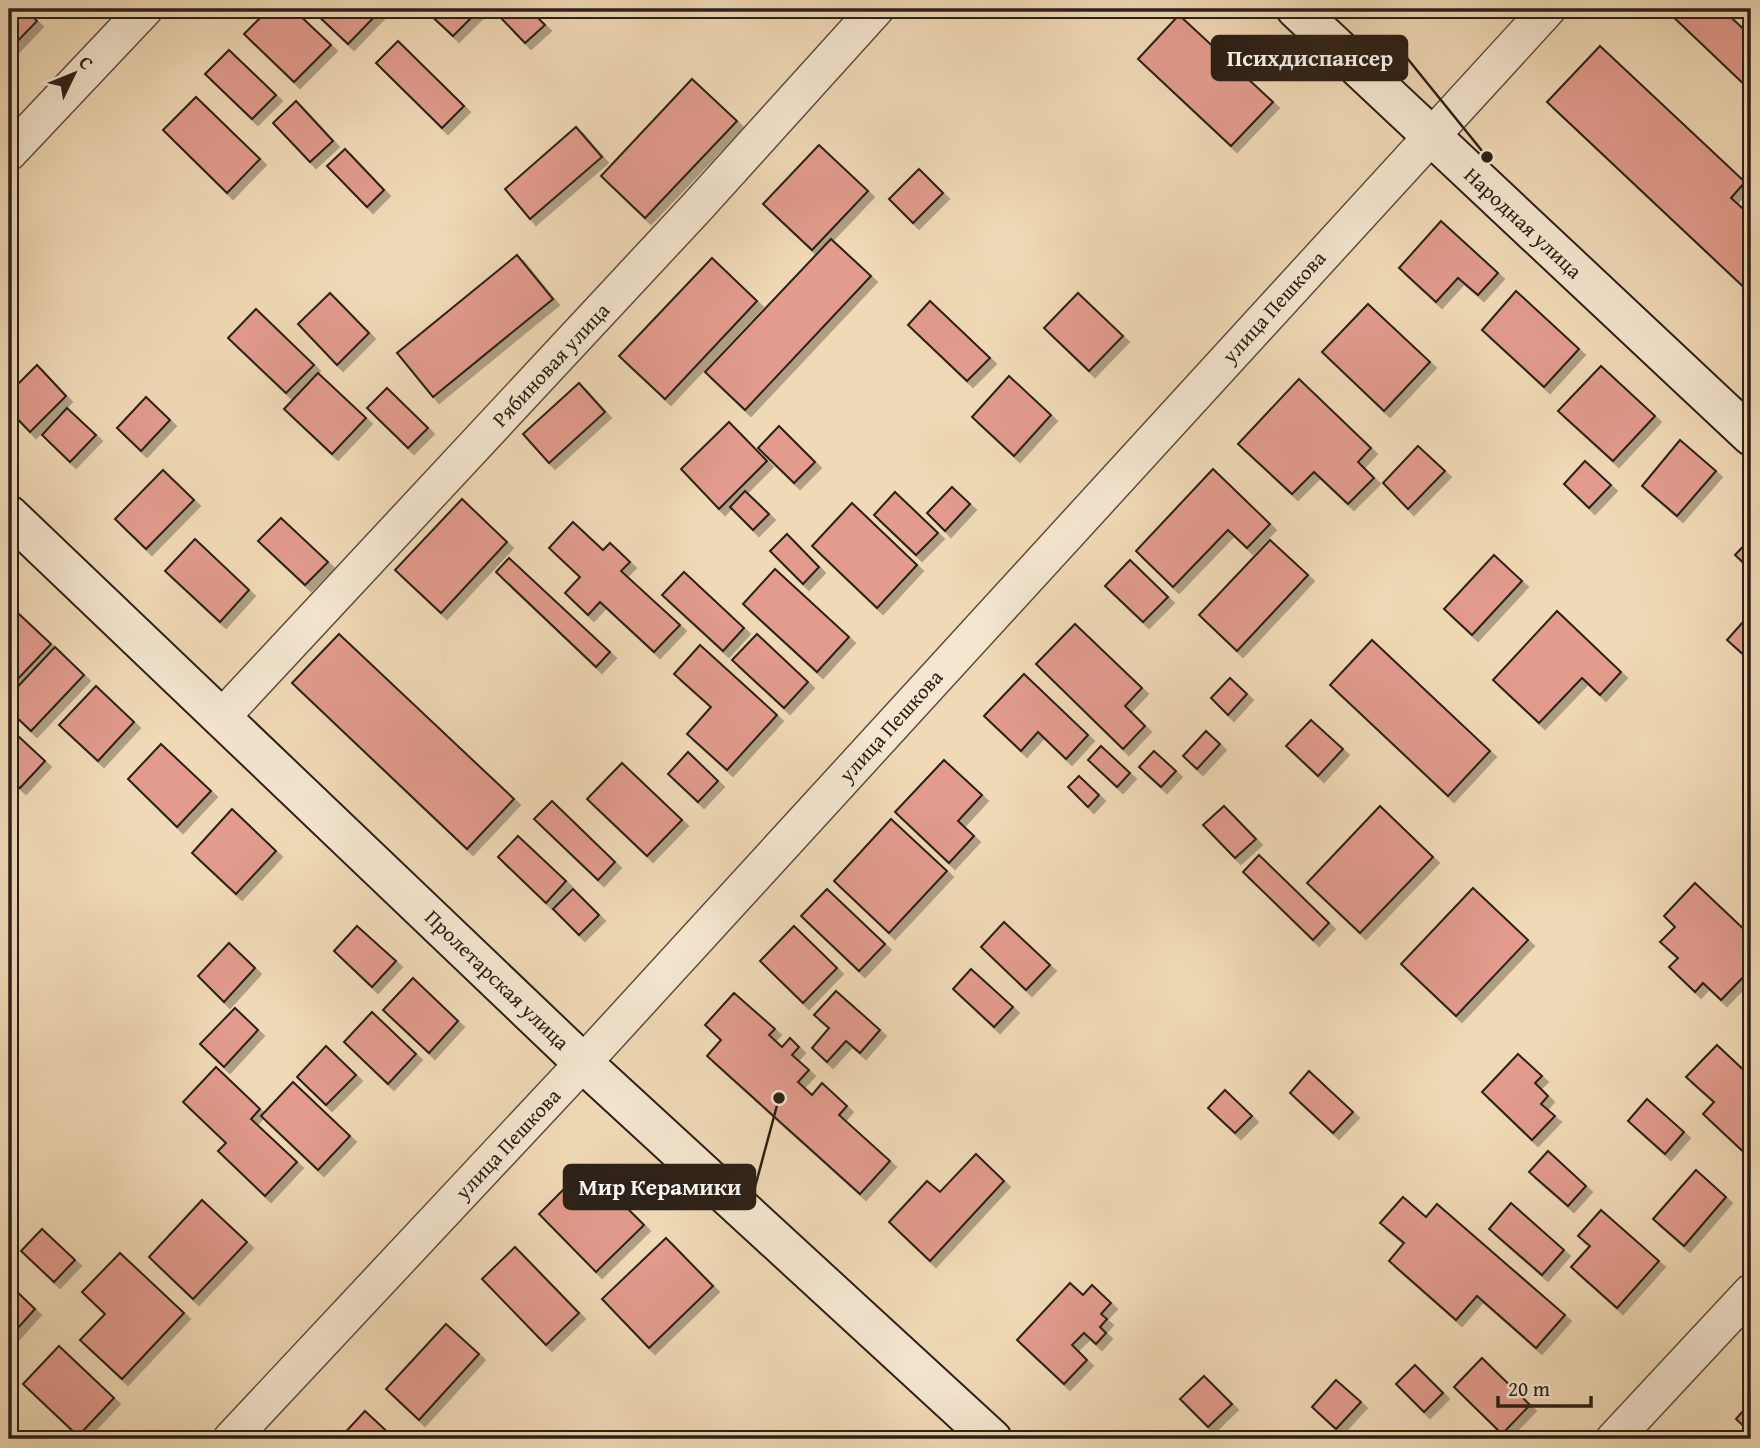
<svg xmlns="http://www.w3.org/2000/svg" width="1760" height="1448" font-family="'Gentium Book Plus',serif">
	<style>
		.building { fill: #e29b8d; stroke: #2c2017; stroke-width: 2; filter: url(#shadow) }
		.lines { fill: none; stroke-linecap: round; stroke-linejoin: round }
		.street-casing { stroke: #5d4e3f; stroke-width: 38 }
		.secondary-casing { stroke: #2c2017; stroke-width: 42 }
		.street { stroke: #f5e6d0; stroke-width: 35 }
		.secondary { stroke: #f5e6d0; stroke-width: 38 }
		.labels { text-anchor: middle; stroke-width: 5; stroke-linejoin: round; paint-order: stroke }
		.street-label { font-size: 21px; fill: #2c2017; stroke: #f5e6d0 }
		.leader { fill: none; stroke: #2c2017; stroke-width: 2.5 }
		.callout-dot { fill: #2c2017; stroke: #f5e6d0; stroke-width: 2.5 }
		.callout { fill: #2c2017; stroke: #2c2017; stroke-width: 2.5 }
		.callout-label { font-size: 23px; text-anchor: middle; font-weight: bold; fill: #fff }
	</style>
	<defs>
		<filter id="shadow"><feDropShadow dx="6" dy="6" stdDeviation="0" flood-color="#0004"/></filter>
	</defs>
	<rect width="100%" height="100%" fill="#f0d9b6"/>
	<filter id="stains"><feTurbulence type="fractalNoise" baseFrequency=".00286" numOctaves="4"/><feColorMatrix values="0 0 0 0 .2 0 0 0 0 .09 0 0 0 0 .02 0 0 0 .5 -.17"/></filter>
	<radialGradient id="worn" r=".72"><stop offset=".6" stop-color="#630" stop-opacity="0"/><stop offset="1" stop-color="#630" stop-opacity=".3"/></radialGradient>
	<g class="building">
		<polygon points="9,9 25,9 37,21 9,50"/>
		<polygon points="269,9 293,9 331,45 294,82 244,34"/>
		<polygon points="311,9 377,9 380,11 348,44"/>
		<polygon points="424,9 473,9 477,12 453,36"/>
		<polygon points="509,9 529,9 545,25 525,43 500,17"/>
		<polygon points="1665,9 1722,9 1751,36 1751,91"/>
		<polygon points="1179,15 1273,102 1231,146 1138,59"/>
		<polygon points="398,41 464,106 442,128 376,63"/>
		<polygon points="1600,46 1745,182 1731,198 1751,216 1751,294 1547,102"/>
		<polygon points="229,50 276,95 252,119 205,74"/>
		<polygon points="692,79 737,121 645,218 601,176"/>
		<polygon points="196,97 260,159 227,193 163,130"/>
		<polygon points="296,101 333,141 310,162 273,123"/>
		<polygon points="576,127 602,157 530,219 505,189"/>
		<polygon points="819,145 868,191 812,250 763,204"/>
		<polygon points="345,149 384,190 367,207 327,166"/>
		<polygon points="919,169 943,193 913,223 889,199"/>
		<polygon points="1441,221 1498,273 1478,295 1458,278 1436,302 1399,268"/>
		<polygon points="831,239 871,276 745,410 705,372"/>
		<polygon points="517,255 553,299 433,397 397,353"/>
		<polygon points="712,258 757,301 665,399 619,356"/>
		<polygon points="1516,291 1579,349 1544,387 1482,330"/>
		<polygon points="330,293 369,333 337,365 298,324"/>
		<polygon points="1078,293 1123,336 1089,371 1044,328"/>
		<polygon points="930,301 990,358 967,381 908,325"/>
		<polygon points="1368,304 1430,362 1384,411 1322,352"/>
		<polygon points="256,309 314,365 286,393 228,338"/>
		<polygon points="37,365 66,396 30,432 9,410 9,393"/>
		<polygon points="1601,366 1655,416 1613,461 1558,411"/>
		<polygon points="318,373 366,418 332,454 284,409"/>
		<polygon points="1009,376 1051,415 1014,456 972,417"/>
		<polygon points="1299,379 1371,448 1358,462 1374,478 1348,504 1314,472 1292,494 1238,444"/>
		<polygon points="579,383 605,412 549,463 523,434"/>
		<polygon points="387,388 428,428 408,448 367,408"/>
		<polygon points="146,397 170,420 141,451 117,428"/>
		<polygon points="67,408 96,435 70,462 42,435"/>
		<polygon points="729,422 767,461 719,509 681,469"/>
		<polygon points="779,426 815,462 794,483 758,448"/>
		<polygon points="1680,440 1716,471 1677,516 1642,486"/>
		<polygon points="1418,446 1445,471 1408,509 1383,483"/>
		<polygon points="1585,461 1611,485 1589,508 1564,484"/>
		<polygon points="1213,469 1270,524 1247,548 1228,530 1173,587 1136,551"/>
		<polygon points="163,470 194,500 146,549 115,519"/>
		<polygon points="952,487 970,504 945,531 927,513"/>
		<polygon points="745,491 769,514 753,530 730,507"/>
		<polygon points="895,492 938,533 916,555 874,515"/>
		<polygon points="462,499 507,542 441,613 395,570"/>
		<polygon points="852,503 917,565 877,608 812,546"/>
		<polygon points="281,518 328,562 305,585 258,541"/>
		<polygon points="573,522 603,550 610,543 630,562 621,571 680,625 654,652 600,602 588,615 565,593 580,577 549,548"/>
		<polygon points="787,534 819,567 803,584 770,551"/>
		<polygon points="1751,538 1751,570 1735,555"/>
		<polygon points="195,539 249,590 220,622 165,571"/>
		<polygon points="1270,540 1308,575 1237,651 1199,615"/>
		<polygon points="1494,555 1522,581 1472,635 1444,609"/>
		<polygon points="509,558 610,652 596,667 496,572"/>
		<polygon points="1130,560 1168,597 1143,622 1105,586"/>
		<polygon points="775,569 849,637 817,672 743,604"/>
		<polygon points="684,572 744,628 723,651 662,595"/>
		<polygon points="1557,611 1621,672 1600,695 1582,678 1539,723 1493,680"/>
		<polygon points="1751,613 1751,649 1745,656 1727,640"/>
		<polygon points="19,614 51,644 14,683 9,678 9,624"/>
		<polygon points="1075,624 1142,688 1125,706 1145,726 1123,749 1036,664"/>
		<polygon points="339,634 514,799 467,849 292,683"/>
		<polygon points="757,634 808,682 784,708 732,660"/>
		<polygon points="1372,640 1490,751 1448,796 1330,685"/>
		<polygon points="700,645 777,715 727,770 687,734 711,707 674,674"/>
		<polygon points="55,647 84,675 31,731 9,710 9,696"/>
		<polygon points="1024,674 1088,735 1066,759 1038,732 1021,751 984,716"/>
		<polygon points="1230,678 1247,694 1228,715 1211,698"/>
		<polygon points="96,686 134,722 98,761 59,725"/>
		<polygon points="1311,720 1343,749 1318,776 1286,746"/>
		<polygon points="1206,731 1220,744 1197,769 1183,756"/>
		<polygon points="17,735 45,761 20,788 9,778 9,744"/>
		<polygon points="161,744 211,791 177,827 128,779"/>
		<polygon points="1101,746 1130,773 1117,787 1088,760"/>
		<polygon points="1154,751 1176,771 1161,787 1139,767"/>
		<polygon points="688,752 718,781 698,802 668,774"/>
		<polygon points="944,760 982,795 958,821 974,836 949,863 895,812"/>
		<polygon points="622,763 682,820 647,856 587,799"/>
		<polygon points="1079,776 1099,795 1088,807 1068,787"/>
		<polygon points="552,801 615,862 598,880 534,819"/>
		<polygon points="1224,806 1256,839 1235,858 1203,825"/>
		<polygon points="1380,806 1433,857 1360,933 1307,883"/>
		<polygon points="232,809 276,851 236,894 192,853"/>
		<polygon points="891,819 947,871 889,933 834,881"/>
		<polygon points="518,836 566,881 546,903 498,857"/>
		<polygon points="1259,855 1329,923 1313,940 1243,872"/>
		<polygon points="1695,883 1751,936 1751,969 1721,1000 1703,983 1695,992 1669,967 1678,958 1660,942 1675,927 1664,916"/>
		<polygon points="1473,888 1528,940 1456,1016 1401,964"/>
		<polygon points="573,889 599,915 579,935 553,909"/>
		<polygon points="827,889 885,944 859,971 801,916"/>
		<polygon points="1004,922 1050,965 1026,990 981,947"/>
		<polygon points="357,926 396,961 372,987 334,951"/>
		<polygon points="794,926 837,968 803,1003 760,961"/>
		<polygon points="229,943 255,968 224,1002 198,976"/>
		<polygon points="971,969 1013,1007 994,1027 953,989"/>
		<polygon points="413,978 458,1021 429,1053 383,1010"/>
		<polygon points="836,991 880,1030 860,1053 846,1041 827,1062 812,1048 829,1028 814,1015"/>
		<polygon points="734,993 775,1029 769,1035 782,1047 790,1038 799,1047 792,1055 809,1070 798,1082 812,1095 822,1083 847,1106 839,1115 890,1161 860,1194 707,1056 721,1040 705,1025"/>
		<polygon points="235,1008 258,1030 224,1067 200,1044"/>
		<polygon points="372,1012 416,1054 388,1084 344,1042"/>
		<polygon points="1717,1045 1751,1077 1751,1159 1703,1114 1714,1102 1686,1077"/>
		<polygon points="326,1046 356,1075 326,1105 297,1077"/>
		<polygon points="1518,1054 1542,1076 1535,1083 1548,1096 1541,1104 1555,1116 1532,1140 1482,1092"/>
		<polygon points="216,1067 260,1109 251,1119 297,1162 265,1196 218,1151 226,1143 183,1102"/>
		<polygon points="1309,1071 1353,1112 1333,1133 1290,1093"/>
		<polygon points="293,1082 350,1136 318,1170 261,1116"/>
		<polygon points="1225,1090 1252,1116 1235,1133 1208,1108"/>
		<polygon points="1647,1099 1684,1132 1665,1154 1628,1121"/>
		<polygon points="1548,1151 1586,1186 1568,1206 1529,1172"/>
		<polygon points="976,1154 1004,1181 930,1261 889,1222 927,1181 940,1192"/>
		<polygon points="586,1167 644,1225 596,1272 539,1214"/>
		<polygon points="1696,1170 1726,1197 1684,1246 1653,1219"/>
		<polygon points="1403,1197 1426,1217 1437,1204 1565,1315 1536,1348 1477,1296 1456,1320 1389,1261 1404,1243 1380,1223"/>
		<polygon points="202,1200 247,1242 193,1299 149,1257"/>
		<polygon points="1511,1203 1564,1250 1542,1275 1489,1229"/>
		<polygon points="1601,1210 1659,1261 1617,1308 1571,1267 1590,1246 1578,1236"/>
		<polygon points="42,1229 75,1260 54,1282 21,1251"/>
		<polygon points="666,1238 713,1286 649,1348 602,1299"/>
		<polygon points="515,1247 579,1313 546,1345 482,1279"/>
		<polygon points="120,1253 184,1313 122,1379 80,1340 105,1314 82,1292"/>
		<polygon points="1070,1283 1083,1295 1092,1285 1111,1303 1101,1314 1107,1319 1100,1327 1106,1333 1096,1344 1084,1333 1072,1345 1087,1360 1064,1384 1017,1340"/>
		<polygon points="9,1284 35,1309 9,1338"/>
		<polygon points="446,1324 479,1354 419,1420 386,1389"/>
		<polygon points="59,1346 114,1398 78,1436 23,1384"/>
		<polygon points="1482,1358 1530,1405 1502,1434 1454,1387"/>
		<polygon points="1415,1365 1443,1393 1424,1412 1396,1384"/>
		<polygon points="1204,1376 1232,1404 1208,1427 1180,1399"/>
		<polygon points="1336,1380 1361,1402 1336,1429 1312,1407"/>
		<polygon points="1751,1402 1751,1433 1736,1419"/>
		<polygon points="365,1411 395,1439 339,1439"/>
	</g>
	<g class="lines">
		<defs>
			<g id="street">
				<polyline points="9,153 145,9"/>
				<polyline points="222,717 697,207 876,9"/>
				<polyline points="231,1439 583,1063 1548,9"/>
				<polyline points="1614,1439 1751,1292"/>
			</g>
			<g id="secondary">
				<polyline points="1296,9 1751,436"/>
				<polyline points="9,515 583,1063 992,1439"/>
			</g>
		</defs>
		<use href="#street" class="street-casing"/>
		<use href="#secondary" class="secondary-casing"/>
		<use href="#street" class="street"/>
		<use href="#secondary" class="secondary"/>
	</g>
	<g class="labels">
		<g class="street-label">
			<text transform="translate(1523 223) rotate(43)" y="7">Народная улица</text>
			<text transform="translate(1274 307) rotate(-48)" y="7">улица Пешкова</text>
			<text transform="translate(551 365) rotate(-47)" y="7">Рябиновая улица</text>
			<text transform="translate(891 726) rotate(-48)" y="7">улица Пешкова</text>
			<text transform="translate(497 980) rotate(44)" y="7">Пролетарская улица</text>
			<text transform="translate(508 1144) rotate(-47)" y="7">улица Пешкова</text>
		</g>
	</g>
	<path class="leader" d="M1487 157L1407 58M779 1098L755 1187"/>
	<g class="callout-dot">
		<circle cx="1487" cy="157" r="7"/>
		<circle cx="779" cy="1098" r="7"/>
	</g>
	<g class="callout">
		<rect x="1212" y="36" width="195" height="44" rx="7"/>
		<rect x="564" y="1165" width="191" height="44" rx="7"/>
	</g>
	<g class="callout-label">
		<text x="1310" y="66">Психдиспансер</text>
		<text x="660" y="1195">Мир Керамики</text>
	</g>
	<rect width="1760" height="1448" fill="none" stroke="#f0d9b6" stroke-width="35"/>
	<rect x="10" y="10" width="1739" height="1427" fill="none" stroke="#2c2017" stroke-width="3.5"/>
	<rect x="18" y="18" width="1725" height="1413" fill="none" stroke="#2c2017" stroke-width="2"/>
	<g transform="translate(74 74) rotate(47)" stroke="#f5e6d0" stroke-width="5" paint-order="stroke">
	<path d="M0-5L12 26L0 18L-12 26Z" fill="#2c2017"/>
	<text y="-10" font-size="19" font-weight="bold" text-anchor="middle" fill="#2c2017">С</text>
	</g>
	<path d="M1498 1396v10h93v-10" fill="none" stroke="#2c2017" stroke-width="3.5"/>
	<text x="1508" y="1396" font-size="21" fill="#2c2017" stroke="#f5e6d0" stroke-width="5" paint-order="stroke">20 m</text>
	<rect width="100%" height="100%" filter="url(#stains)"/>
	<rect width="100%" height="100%" fill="url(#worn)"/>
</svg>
